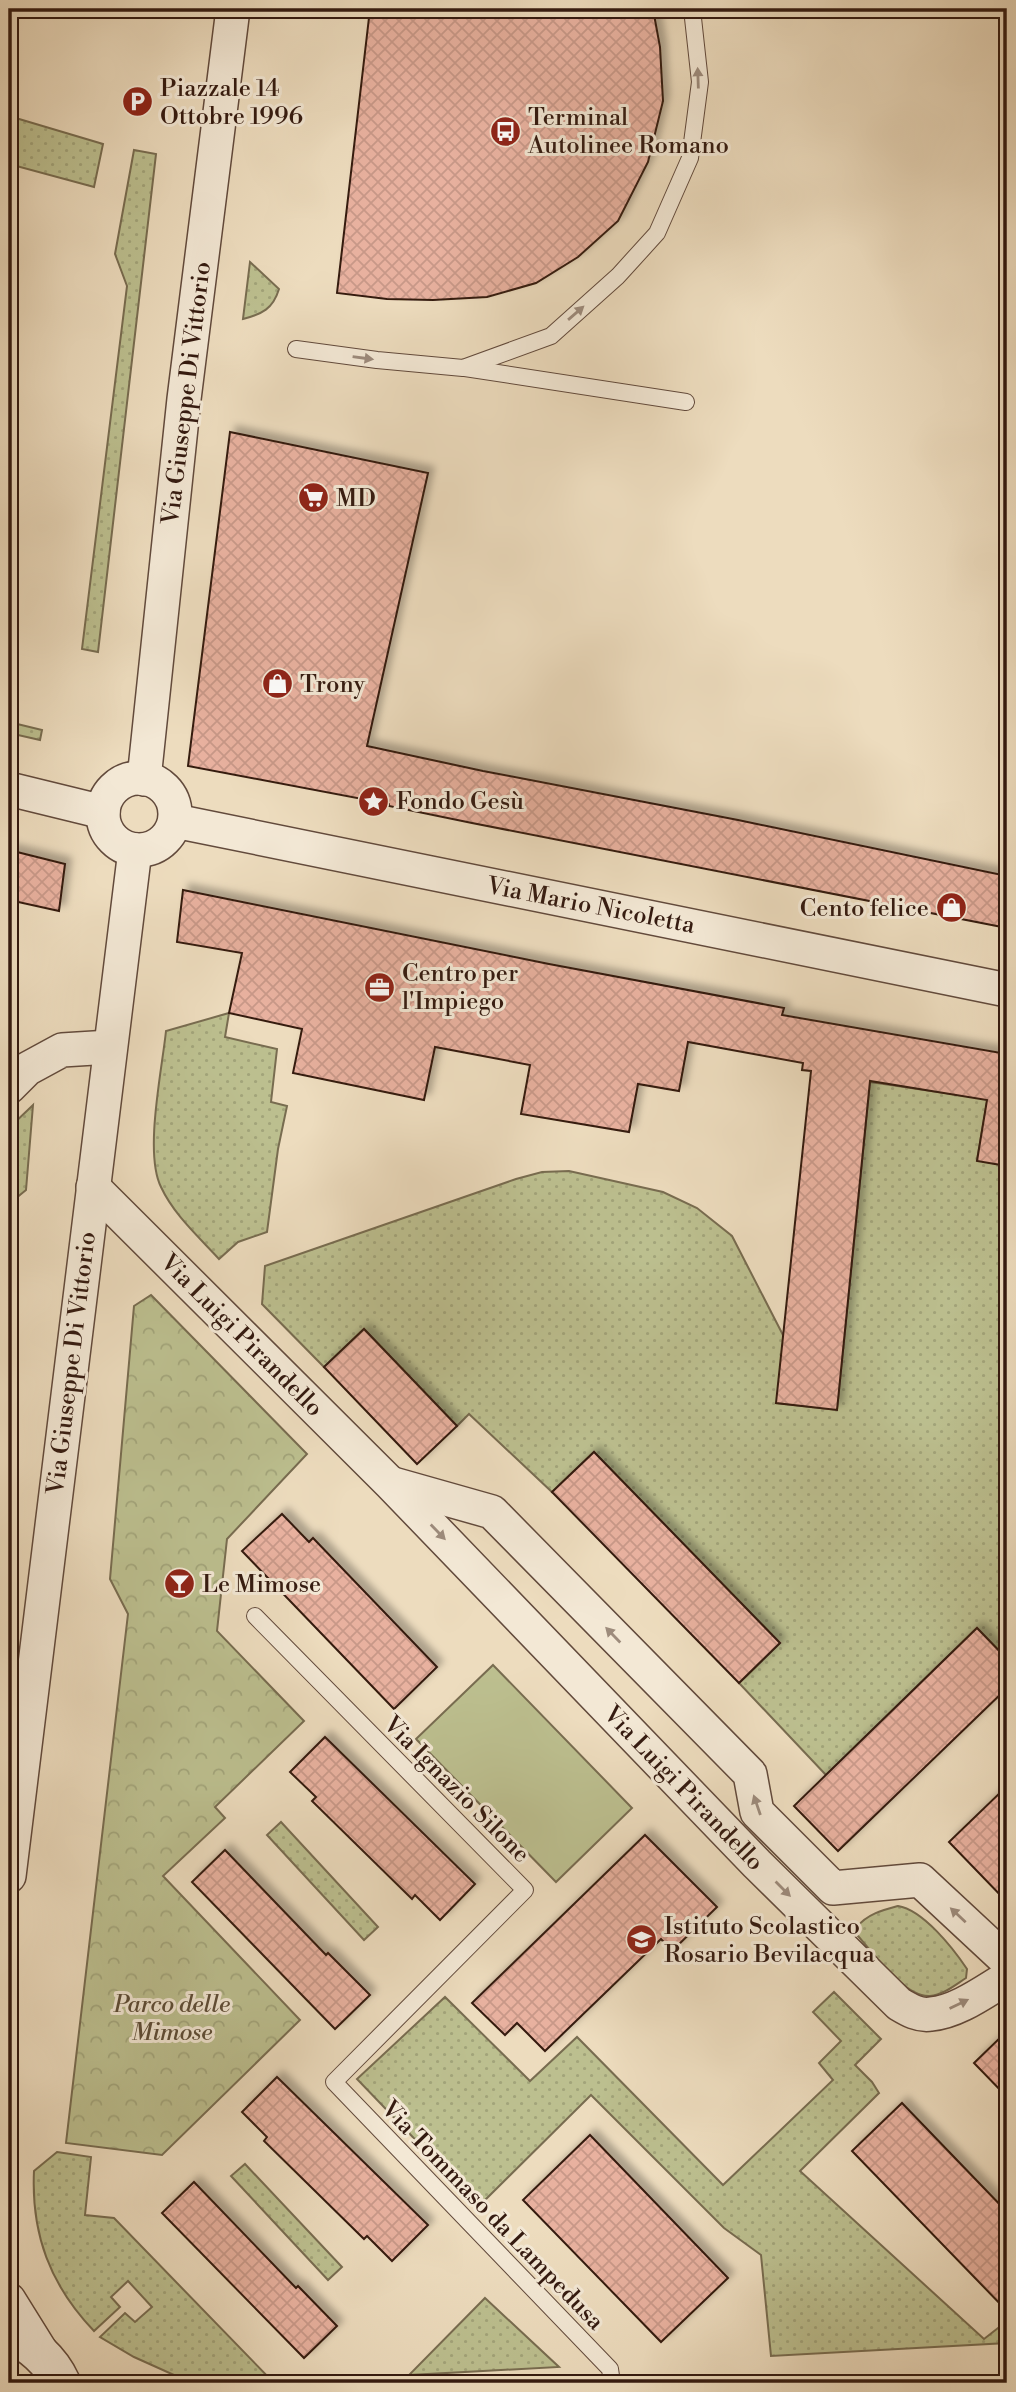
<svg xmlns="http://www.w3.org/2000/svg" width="1016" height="2392" font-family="'Libre Bodoni',serif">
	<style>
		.grass { fill: url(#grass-dots); stroke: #786c50; stroke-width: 2 }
		.park { fill: url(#park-crowns); stroke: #786c50; stroke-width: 2 }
		.pitch { fill: #bcbf8f; stroke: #786c50; stroke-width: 2 }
		.building { fill: url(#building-cross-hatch); stroke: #341a10; stroke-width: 2; filter: url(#shadow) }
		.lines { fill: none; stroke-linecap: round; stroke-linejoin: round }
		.service-casing { stroke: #624a3c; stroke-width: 18 }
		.minor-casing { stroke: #624a3c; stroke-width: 36 }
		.tertiary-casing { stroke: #624a3c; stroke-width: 41 }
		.service { stroke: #f3e8d5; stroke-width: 16 }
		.minor { stroke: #f3e8d5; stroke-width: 33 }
		.tertiary { stroke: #f3e8d5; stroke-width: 38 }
		.oneway { fill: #9d8b7c }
		.labels { text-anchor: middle; stroke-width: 6; stroke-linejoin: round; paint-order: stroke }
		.poi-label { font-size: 24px; fill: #341a10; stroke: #f3e8d5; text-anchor: start }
		.street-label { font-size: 24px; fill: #341a10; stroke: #f3e8d5 }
		.park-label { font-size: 24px; font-style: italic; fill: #5d4c36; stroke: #f3e8d5 }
	</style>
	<defs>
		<pattern id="grass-dots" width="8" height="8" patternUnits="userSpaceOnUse" patternTransform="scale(1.75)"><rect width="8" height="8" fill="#bcbf8f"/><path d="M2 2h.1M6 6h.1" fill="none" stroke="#a2a47a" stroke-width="1.8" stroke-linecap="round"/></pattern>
		<pattern id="park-crowns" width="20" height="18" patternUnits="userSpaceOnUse" patternTransform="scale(1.75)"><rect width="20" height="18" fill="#bcbf8f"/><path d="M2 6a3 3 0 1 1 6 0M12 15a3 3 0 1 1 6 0" fill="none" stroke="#a2a47a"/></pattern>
		<pattern id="building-cross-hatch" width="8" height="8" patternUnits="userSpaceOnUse" patternTransform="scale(1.75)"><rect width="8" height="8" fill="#e8b19f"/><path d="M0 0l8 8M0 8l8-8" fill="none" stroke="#c89888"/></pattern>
		<filter id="shadow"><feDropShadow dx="6" dy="-6" stdDeviation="3.5" flood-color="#0004"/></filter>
	</defs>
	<rect width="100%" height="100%" fill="#eddcbe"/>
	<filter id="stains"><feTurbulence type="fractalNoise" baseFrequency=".00286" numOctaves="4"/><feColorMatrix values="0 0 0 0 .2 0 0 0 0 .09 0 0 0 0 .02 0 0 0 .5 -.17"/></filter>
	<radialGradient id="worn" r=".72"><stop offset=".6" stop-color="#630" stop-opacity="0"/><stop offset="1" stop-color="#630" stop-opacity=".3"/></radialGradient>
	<g class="grass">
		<polygon points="9,116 103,144 94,187 9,164"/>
		<polygon points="134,150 156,154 98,652 82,649 127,286 115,254"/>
		<path d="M250,262L279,289C273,309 262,314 243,319Z"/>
		<polygon points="9,722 42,730 40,740 9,733"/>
		<path d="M229,1013L225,1037L277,1049L271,1102L287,1106L278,1149L267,1232L238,1242L219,1259C199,1237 174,1215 161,1187C144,1153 162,1070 166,1031Z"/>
		<polygon points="991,1079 977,1160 1007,1166 1007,1659 977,1628 826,1775 739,1683 780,1643 594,1452 552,1492 469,1414 457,1426 364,1329 324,1367 262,1304 265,1266 516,1179 542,1172 569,1171 663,1192 697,1208 732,1236 784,1337 777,1403 837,1410 870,1082 972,1097"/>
		<polygon points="33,1105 26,1190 9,1204 9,1128"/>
		<polygon points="281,1822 378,1927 364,1940 267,1835"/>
		<path d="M898,1906C923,1910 953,1948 967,1969L966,1978C955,1985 943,1995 930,1996C905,1998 874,1954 858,1936L857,1927C867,1914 883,1910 898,1906Z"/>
		<polygon points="834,1992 881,2039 855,2065 872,2082 879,2093 800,2171 984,2339 1007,2321 1007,2343 771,2356 761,2255 724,2228 591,2095 479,2206 357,2079 445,1997 530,2081 577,2037 723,2185 833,2080 819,2063 841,2041 813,2012"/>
		<path d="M57,2152L91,2157L85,2215L114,2218L274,2383L185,2380L134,2357L100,2337L125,2313L135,2322L152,2307L128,2281L111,2297L120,2307L94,2331C50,2285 31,2234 34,2171Z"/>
		<polygon points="245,2164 342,2267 328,2280 231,2176"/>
		<polygon points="485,2298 559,2367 409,2375"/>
	</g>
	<polygon class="park" points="151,1295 307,1454 227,1539 217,1631 304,1721 215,1807 225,1818 163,1876 300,2020 162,2155 66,2143 128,1614 110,1579 134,1306"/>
	<polygon class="pitch" points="493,1665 632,1808 556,1882 416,1739"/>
	<g class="building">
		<polygon points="370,9 653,9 660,47 663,101 648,162 618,221 578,257 536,283 487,297 433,300 387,299 337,293"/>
		<polygon points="230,432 428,473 367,746 483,771 738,820 1007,876 1007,928 472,823 389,806 389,804 188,766"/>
		<polygon points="9,850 65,864 59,911 9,900"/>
		<polygon points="183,890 549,964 784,1008 782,1015 1007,1054 1007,1166 977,1161 987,1100 870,1081 837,1410 776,1403 811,1071 802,1070 803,1063 688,1042 679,1091 638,1084 629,1132 521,1114 530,1065 435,1047 424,1100 293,1073 302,1029 229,1013 242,953 177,942"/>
		<polygon points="364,1329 457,1426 417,1464 324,1367"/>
		<polygon points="594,1452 780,1643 739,1683 552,1492"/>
		<polygon points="282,1514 309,1542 313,1538 437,1667 394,1709 242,1551"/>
		<polygon points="977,1628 1007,1659 1007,1688 838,1851 794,1806"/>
		<polygon points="325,1737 475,1884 440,1920 415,1895 412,1899 312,1801 316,1797 290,1772"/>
		<polygon points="1007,1786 1007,1902 949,1842"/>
		<polygon points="645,1835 717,1907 672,1951 661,1939 545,2051 517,2023 505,2035 472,2003"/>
		<polygon points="225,1850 326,1955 328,1953 370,1995 335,2029 192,1882"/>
		<polygon points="1007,2031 1007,2097 974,2063"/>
		<polygon points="277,2077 428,2225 392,2261 367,2236 364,2239 264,2141 267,2137 242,2112"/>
		<polygon points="902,2103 1007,2212 1007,2311 852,2151"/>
		<polygon points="590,2135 728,2278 661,2342 523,2200"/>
		<polygon points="194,2182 296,2288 298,2286 337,2326 304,2358 162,2213"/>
	</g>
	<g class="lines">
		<defs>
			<g id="service">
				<polyline points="296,349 377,360 463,368 551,336 618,276 657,233 690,158 700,82 692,9"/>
				<polyline points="465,368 686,402"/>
				<polyline points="255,1616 525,1890 334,2082 610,2369 612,2383"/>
			</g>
			<g id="minor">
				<circle cx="139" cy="814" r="36"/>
				<polyline points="144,779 184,399 233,9"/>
				<polyline points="9,789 103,812"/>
				<polyline points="175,821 1007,990"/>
				<polyline points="9,1087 27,1069 62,1050 110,1047"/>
				<path d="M93,1187L390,1483L757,1864L899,2004C909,2010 919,2016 931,2014C957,2012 985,1991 1007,1978"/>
				<polyline points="393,1484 492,1512 750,1774 757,1812 833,1888 920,1880 1007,1961"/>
				<polyline points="9,1876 135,850"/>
				<polyline points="9,2300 42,2353"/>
			</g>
			<path id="tertiary" d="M9,2333C32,2345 50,2359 61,2383"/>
		</defs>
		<use href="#service" class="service-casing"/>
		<use href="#minor" class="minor-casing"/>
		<use href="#tertiary" class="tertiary-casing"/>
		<use href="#service" class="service"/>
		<use href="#minor" class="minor"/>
		<use href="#tertiary" class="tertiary"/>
	</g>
	<defs><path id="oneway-solid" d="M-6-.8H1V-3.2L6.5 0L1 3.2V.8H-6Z" transform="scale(1.75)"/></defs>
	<g class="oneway">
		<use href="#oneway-solid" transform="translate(698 78) rotate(-92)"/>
		<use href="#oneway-solid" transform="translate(576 313) rotate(-41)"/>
		<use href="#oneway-solid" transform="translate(363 358) rotate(8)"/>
		<use href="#oneway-solid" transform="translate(438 1532) rotate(46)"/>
		<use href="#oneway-solid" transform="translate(613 1635) rotate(-134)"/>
		<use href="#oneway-solid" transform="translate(757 1805) rotate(-109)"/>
		<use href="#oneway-solid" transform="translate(783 1889) rotate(45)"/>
		<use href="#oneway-solid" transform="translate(958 1915) rotate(-137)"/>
		<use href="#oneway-solid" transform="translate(959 2004) rotate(-26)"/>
	</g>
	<defs>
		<symbol id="parking-disc" viewBox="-11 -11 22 22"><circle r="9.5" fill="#8f2418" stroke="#f3e8d5"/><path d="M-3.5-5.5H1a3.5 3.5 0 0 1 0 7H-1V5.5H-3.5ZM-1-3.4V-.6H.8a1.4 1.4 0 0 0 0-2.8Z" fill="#fff"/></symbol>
		<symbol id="bus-disc" viewBox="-11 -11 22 22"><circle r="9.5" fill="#8f2418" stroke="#f3e8d5"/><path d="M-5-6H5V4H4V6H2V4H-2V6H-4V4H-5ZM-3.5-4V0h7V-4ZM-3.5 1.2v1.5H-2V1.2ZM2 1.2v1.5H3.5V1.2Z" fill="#fff"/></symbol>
		<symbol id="supermarket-disc" viewBox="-11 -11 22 22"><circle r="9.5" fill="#8f2418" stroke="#f3e8d5"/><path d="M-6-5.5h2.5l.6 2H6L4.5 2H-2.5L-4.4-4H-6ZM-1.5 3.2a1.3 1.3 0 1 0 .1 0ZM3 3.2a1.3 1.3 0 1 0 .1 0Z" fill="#fff"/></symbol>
		<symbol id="shop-disc" viewBox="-11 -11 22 22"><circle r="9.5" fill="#8f2418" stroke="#f3e8d5"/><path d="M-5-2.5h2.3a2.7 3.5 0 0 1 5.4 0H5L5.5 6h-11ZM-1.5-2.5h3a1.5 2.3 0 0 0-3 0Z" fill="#fff"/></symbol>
		<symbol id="sight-disc" viewBox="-11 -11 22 22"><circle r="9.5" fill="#8f2418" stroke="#f3e8d5"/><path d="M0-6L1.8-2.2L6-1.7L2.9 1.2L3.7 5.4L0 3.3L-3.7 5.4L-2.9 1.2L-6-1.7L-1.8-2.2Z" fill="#fff"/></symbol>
		<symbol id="office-disc" viewBox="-11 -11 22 22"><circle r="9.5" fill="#8f2418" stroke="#f3e8d5"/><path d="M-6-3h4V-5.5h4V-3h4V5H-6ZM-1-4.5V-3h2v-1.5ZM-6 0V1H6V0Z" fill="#fff"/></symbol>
		<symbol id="bar-disc" viewBox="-11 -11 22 22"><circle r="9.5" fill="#8f2418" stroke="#f3e8d5"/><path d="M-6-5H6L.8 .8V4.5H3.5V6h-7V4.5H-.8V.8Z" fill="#fff"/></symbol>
		<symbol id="school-disc" viewBox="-11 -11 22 22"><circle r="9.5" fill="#8f2418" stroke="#f3e8d5"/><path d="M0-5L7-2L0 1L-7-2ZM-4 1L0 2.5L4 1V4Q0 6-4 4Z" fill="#fff"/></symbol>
	</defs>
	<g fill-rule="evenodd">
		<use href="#parking-disc" x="120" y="84" width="35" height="35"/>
		<use href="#bus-disc" x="488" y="114" width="35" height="35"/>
		<use href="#supermarket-disc" x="296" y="480" width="35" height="35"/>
		<use href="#shop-disc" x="260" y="666" width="35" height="35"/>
		<use href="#sight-disc" x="356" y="784" width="35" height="35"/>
		<use href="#shop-disc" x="934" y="890" width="35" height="35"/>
		<use href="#office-disc" x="362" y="970" width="35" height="35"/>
		<use href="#bar-disc" x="162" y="1566" width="35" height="35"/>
		<use href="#school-disc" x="624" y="1922" width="35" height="35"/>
	</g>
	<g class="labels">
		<g class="poi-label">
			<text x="160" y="96">Piazzale 14<tspan x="160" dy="28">Ottobre 1996</tspan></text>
			<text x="528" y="125">Terminal<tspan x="528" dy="28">Autolinee Romano</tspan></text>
			<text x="336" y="506">MD</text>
			<text x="300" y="692">Trony</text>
			<text x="396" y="809">Fondo Gesù</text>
			<text x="929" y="916" text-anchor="end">Cento felice</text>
			<text x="402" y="981">Centro per<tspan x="402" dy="28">l'Impiego</tspan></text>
			<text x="202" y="1592">Le Mimose</text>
			<text x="664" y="1934">Istituto Scolastico<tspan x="664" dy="28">Rosario Bevilacqua</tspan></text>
		</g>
		<g class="street-label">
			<text transform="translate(186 393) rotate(-83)" y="8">Via Giuseppe Di Vittorio</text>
			<text transform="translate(591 905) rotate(11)" y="8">Via Mario Nicoletta</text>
			<text transform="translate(242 1335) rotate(45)" y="8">Via Luigi Pirandello</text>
			<text transform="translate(71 1363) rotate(-83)" y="8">Via Giuseppe Di Vittorio</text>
			<text transform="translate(684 1788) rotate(46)" y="8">Via Luigi Pirandello</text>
			<text transform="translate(457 1789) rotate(45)" y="8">Via Ignazio Silone</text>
			<text transform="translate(493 2215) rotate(46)" y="8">Via Tommaso da Lampedusa</text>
		</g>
		<g class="park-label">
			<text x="172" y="2012">Parco delle<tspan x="172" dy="28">Mimose</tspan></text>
		</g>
	</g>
	<rect width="1016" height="2392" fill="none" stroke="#eddcbe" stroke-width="35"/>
	<rect x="10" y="10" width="995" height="2371" fill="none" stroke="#341a10" stroke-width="3.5"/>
	<rect x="18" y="18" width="981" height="2357" fill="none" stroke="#341a10" stroke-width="2"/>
	<rect width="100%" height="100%" filter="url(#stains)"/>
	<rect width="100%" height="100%" fill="url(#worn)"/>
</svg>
